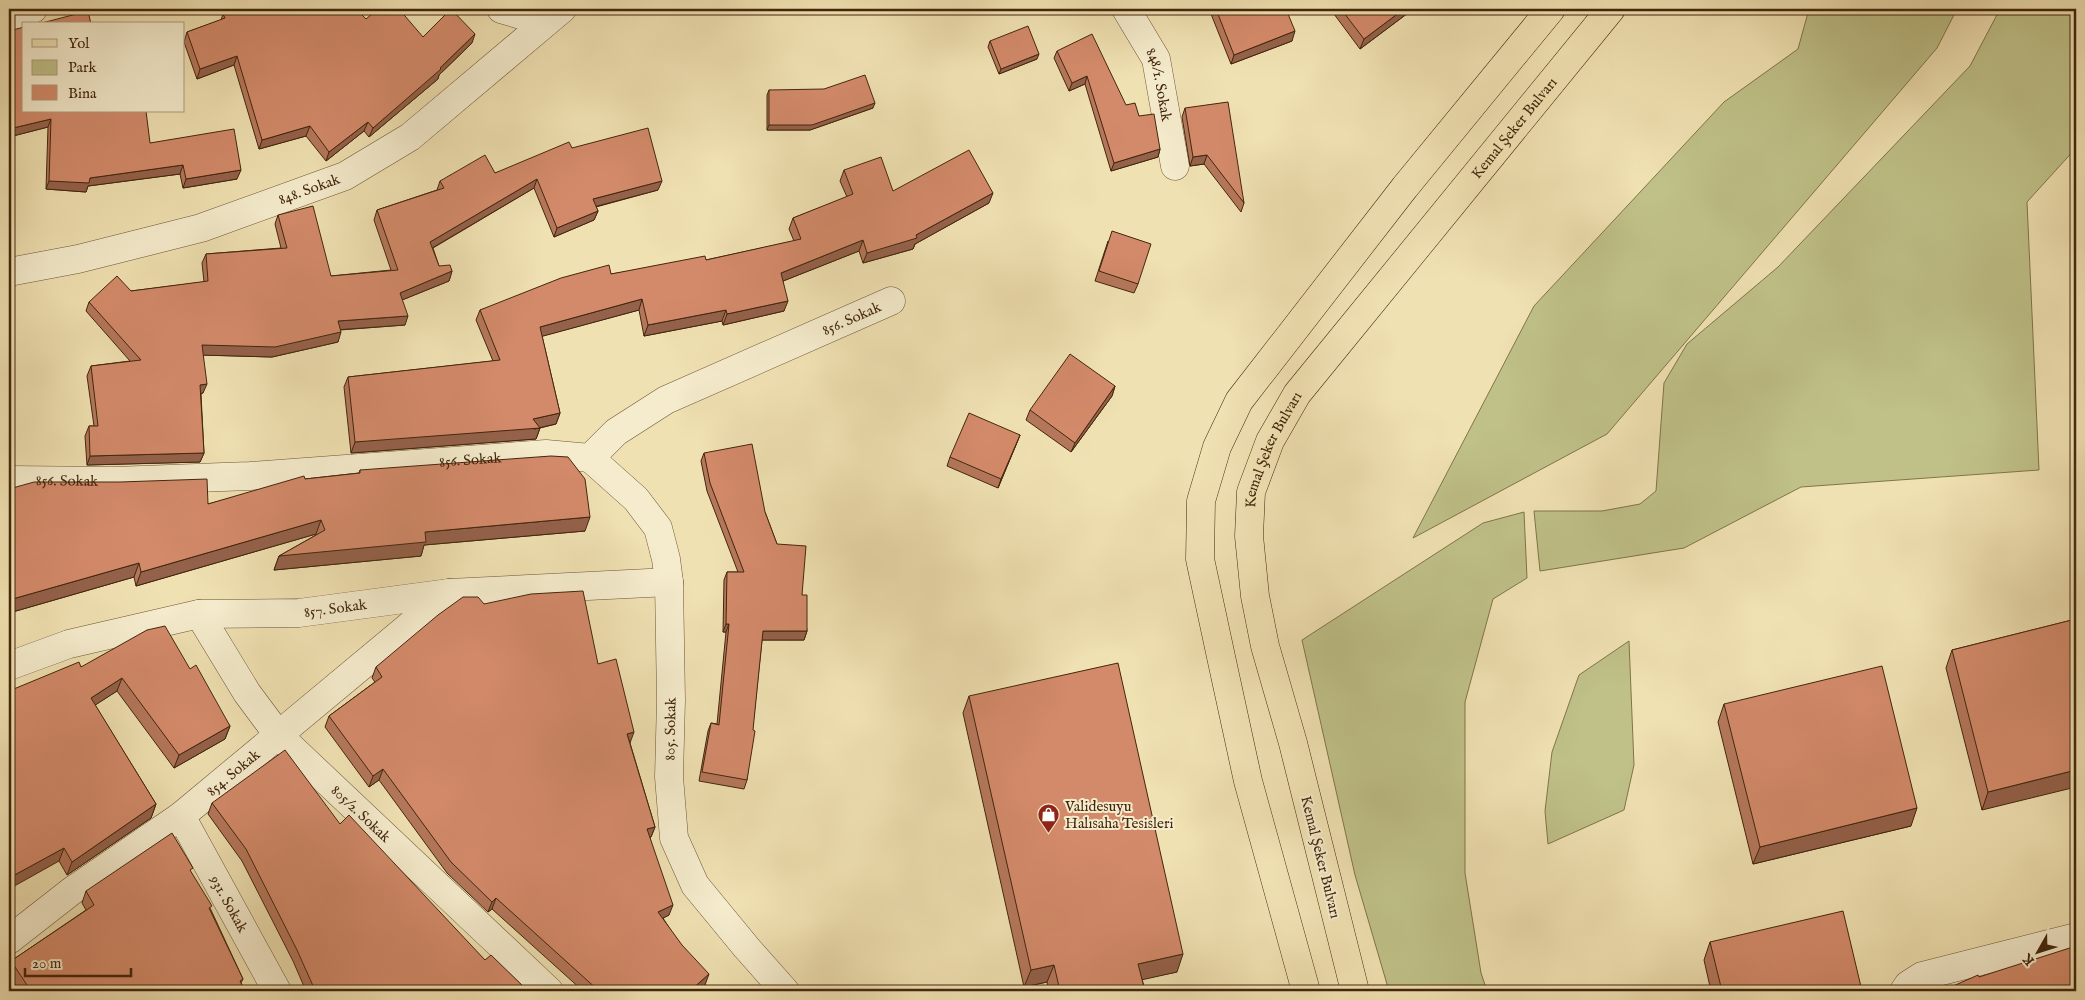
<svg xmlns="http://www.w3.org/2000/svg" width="2085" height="1000" font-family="'IM FELL English',serif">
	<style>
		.green { fill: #bfc188; stroke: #80744a }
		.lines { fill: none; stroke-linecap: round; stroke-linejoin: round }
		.minor-casing { stroke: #6e5536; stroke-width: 29 }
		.major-casing { stroke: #42260d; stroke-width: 29 }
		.minor { stroke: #f5eccd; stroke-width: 28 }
		.major { stroke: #f0e1b2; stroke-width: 28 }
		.wall { fill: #b5775b; stroke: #42260d }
		.shaded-wall { fill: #94614a; stroke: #42260d }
		.building { fill: #d38a6a; stroke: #42260d }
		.labels { text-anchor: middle; stroke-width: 4; stroke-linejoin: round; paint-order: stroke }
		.street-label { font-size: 15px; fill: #42260d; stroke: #f5eccd }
		.poi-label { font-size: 15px; fill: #42260d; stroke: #f5eccd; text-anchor: start }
	</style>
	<rect width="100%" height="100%" fill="#f0e1b2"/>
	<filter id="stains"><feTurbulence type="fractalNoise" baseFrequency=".004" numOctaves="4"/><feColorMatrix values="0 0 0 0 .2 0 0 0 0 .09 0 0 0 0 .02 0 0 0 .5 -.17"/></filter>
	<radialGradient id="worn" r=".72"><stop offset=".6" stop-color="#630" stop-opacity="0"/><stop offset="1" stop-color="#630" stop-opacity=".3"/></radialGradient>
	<g class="green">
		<polygon points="1809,9 1957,9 1937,48 1607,434 1413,538 1534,306 1724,102 1798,49"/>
		<polygon points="2000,9 2076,9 2076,148 2027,202 2039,470 1801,487 1684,548 1540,571 1534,511 1602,511 1640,504 1656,491 1664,383 1687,344 1778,267 1970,66"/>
		<polygon points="1524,512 1527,578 1493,599 1465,702 1465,873 1481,973 1487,991 1389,991 1355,875 1302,640 1483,523"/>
		<polygon points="1629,641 1634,765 1624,810 1548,844 1545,811 1552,752 1579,675"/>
	</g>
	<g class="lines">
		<defs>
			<g id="minor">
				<polyline points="501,9 544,22"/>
				<path id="s1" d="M1126,9L1156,59L1175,166"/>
				<polyline points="9,22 33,9"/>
				<path id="s2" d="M9,272L78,259L201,228L345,176L410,137L562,9"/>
				<polyline points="590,458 636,499 658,528 666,559 669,582 671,700 669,777 674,838 695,885 746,947 785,991"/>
				<path id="s3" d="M9,480L115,481L250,476L546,454L590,458L616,432L666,400L891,301"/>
				<path id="s4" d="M199,614L247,693L279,736L549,991"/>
				<path id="s5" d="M9,666L69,644L199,614L299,613L449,593L669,582"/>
				<path id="s6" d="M181,816L277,991"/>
				<path id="s7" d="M9,940L73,890L181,816L449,593"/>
				<polyline points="1904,991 1908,985 1922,976 2076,937"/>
			</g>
			<g id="major">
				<polyline points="1306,991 1248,781 1223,666 1200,559 1201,501 1217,447 1239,401 1405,187 1551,9"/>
				<path id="s8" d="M1355,991L1293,743L1265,646L1255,596L1249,536L1251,492L1270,441L1297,394L1611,9"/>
			</g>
		</defs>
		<use href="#minor" class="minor-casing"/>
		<use href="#major" class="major-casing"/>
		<use href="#minor" class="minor"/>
		<use href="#major" class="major"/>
	</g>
	<g class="wall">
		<polygon points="1209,9 1286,9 1292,41 1231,64"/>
		<polygon points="1336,9 1409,9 1408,13 1360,49 1334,14"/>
		<polygon points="223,14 366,19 423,37 472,43 439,75 438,79 369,137 364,131 326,161 306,136 259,149 234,65 197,79 184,42 187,32 221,20"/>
		<polygon points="9,31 150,143 237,179 183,188 180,174 88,186 86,192 46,189 48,127 9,137"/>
		<polygon points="990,41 1037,59 999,74 988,47"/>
		<polygon points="1057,51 1139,116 1160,149 1158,157 1111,171 1085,84 1069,91 1054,58"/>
		<polygon points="769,90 873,108 810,130 767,130 767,95"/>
		<polygon points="1185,108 1244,203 1241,212 1204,164 1190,166 1182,117"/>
		<polygon points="572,148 658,190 596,207 598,211 594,220 554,237 534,188 433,248 439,266 452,271 449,281 402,300 405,325 340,330 338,342 272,357 203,355 203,393 201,394 204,453 200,462 87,465 85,436 89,426 94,426 87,376 91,366 130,361 86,311 89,302 131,291 204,282 202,263 206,254 281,248 275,224 278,215 331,276 391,270 374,220 377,210 437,190 440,181 495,173"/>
		<polygon points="844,170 893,191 989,203 915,244 913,249 863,263 859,251 783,281 784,311 723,325 722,321 644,336 639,310 542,336 560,413 556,424 540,428 536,439 351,453 344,387 348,377 493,361 476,320 480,310 611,274 706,260 794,241 789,229 793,218 847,197 840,181"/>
		<polygon points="1108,241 1138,284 1134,293 1095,281"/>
		<polygon points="1115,386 1112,396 1071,452 1026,420 1030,410"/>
		<polygon points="1020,435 998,488 947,466 950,457"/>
		<polygon points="704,453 765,512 777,544 802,595 807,631 804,640 762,640 747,780 744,789 699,781 708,731 711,723 717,724 726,632 723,632 724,580 727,572 738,572 707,491 701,461"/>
		<polygon points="360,470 585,531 424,545 421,556 274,570 279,556 316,535 316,534 136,586 134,577 9,613 208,504 305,479 359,473"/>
		<polygon points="484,604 598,664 630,743 655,827 651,837 650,838 669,915 663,918 705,985 698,991 583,991 492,909 488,912 447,873 379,780 369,787 325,727 329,716 375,682 372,678 376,667"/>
		<polygon points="2076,619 1982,810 1946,668 1952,650"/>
		<polygon points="81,667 190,669 230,726 225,739 174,768 117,691 95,705 156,804 151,818 67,875 59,861"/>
		<polygon points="969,696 1177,972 1142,979 1145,991 1049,991 1047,982 1024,987 963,713"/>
		<polygon points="1724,704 1911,826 1753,864 1718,722"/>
		<polygon points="212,803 340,824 485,960 528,991 306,991 293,961 242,861 208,814"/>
		<polygon points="191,873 211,910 243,979 241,983 245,991 19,991 9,975 9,967 11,961 86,910 82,903 86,891"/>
		<polygon points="1710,942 1862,991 1711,991 1704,960"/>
	</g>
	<g class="shaded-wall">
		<polygon points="1404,9 1409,9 1408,13 1360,49 1364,39"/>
		<polygon points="1295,31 1292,41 1231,64 1234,55"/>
		<polygon points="475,34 472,43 439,75 438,79 369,137 373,128 440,68"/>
		<polygon points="1039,54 1037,59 999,74 1001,69"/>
		<polygon points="237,56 234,65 197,79 200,69"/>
		<polygon points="1087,76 1085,84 1069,91 1072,83"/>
		<polygon points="875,103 873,108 810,130 767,130 769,125"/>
		<polygon points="51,119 48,127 9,137 9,129"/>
		<polygon points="368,122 364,131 326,161 329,152"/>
		<polygon points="310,126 306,136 259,149 262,140"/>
		<polygon points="1160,149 1158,157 1111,171 1114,163"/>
		<polygon points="1207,155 1204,164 1190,166 1193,157"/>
		<polygon points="183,165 180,174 88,186 86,192 46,189 49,181 90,178"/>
		<polygon points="241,170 237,179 183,188 186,179"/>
		<polygon points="537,179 534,188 427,251 430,242"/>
		<polygon points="662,181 658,190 590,208 593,199"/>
		<polygon points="993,193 989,203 915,244 913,249 863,263 867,253 916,235"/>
		<polygon points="598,211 594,220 554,237 557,228"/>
		<polygon points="863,240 859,251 778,283 781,273"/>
		<polygon points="452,271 449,281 397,302 400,293"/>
		<polygon points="642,299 639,310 536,338 540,327"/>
		<polygon points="788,301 784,311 723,325 727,314"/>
		<polygon points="726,310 722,321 644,336 648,325"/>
		<polygon points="408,316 405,325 335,330 338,321"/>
		<polygon points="341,332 338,342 272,357 199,355 202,345"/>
		<polygon points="207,384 203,393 197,394 200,385"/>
		<polygon points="1115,386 1112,396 1071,452 1075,443"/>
		<polygon points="560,413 556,424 534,429 540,428 536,439 351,453 355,442 533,419"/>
		<polygon points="1020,435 1016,445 998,488 1001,479"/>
		<polygon points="204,453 200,462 87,465 90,456"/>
		<polygon points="590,517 585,531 424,545 421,556 274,570 279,556 425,532"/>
		<polygon points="321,520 316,534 136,586 141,572"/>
		<polygon points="139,563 134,577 9,613 9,600"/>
		<polygon points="726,624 729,624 726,632 723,632"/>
		<polygon points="763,631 807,631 804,640 760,640"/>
		<polygon points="122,678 117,691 86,711 91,698"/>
		<polygon points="230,726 225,739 174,768 179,755"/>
		<polygon points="634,732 630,743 627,734"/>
		<polygon points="383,769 379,780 369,787 373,776"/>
		<polygon points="2076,770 2076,787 1982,810 1988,792"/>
		<polygon points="156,804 151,818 67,875 72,862"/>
		<polygon points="1917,808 1911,826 1753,864 1760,847"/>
		<polygon points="655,827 651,837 643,840 647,829"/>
		<polygon points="64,848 59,861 9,889 9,878"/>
		<polygon points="496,898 492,909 488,912 492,902"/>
		<polygon points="673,905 669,915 654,923 658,912"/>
		<polygon points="1183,954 1177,972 1132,982 1138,964"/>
		<polygon points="1054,965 1047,982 1024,987 1031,970"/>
		<polygon points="709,974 705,985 698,991 690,991"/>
	</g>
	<g class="building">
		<polygon points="235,9 356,9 366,19 378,9 399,9 423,37 451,9 475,34 440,68 441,69 373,128 368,122 329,152 310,126 262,140 237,56 200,69 187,32 225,18 223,14"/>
		<polygon points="1216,9 1286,9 1295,31 1234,55"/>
		<polygon points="1341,9 1404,9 1364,39"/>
		<polygon points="88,11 91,24 38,24"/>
		<polygon points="1028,26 1039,54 1001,69 990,41"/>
		<polygon points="24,27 24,111 146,111 150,143 234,129 241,170 186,179 183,165 90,178 89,183 49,181 51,119 9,129 9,31"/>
		<polygon points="1092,34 1126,105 1135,103 1139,116 1154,114 1160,149 1114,163 1087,76 1072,83 1057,51"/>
		<polygon points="865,75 875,103 812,125 769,125 769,90 824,89"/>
		<polygon points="1228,102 1244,203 1207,155 1193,157 1185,108"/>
		<polygon points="648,128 662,181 593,199 598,211 557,228 537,179 430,242 439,266 450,265 452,271 400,293 408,316 338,321 341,332 275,347 202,345 207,384 200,385 204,453 90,456 89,426 98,426 91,366 141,360 89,302 117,276 131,291 208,281 206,254 287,248 278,215 313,206 331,276 398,270 377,210 444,188 440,181 485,155 495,173 569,142 572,148"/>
		<polygon points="969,150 993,193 916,235 917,238 867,253 863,240 781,273 788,301 727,314 726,310 648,325 642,299 540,327 560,413 533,419 540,428 355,442 348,377 500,360 480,310 561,278 609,265 611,274 705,256 706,260 801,239 793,218 853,194 844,170 881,157 893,191"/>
		<polygon points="1112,231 1151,244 1138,284 1099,271"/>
		<polygon points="1070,354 1115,386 1075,443 1030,410"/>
		<polygon points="969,413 1020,435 1001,479 950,457"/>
		<polygon points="752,444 765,512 777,544 806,546 802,595 807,595 807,631 763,631 753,730 755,731 747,780 702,772 711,723 719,725 729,624 726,624 727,572 744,572 710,483 704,453"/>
		<polygon points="551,456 568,457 585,479 590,517 425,532 426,542 279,556 325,530 321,520 141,572 139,563 9,600 9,489 34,482 120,482 207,479 208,504 304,476 305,479 360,473 360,470"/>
		<polygon points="583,591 598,664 616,659 634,732 627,734 655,827 647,829 673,905 658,912 682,945 709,974 690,991 599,991 496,898 492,902 451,862 383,769 373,776 329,716 382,677 376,667 438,615 463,597 478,597 484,604 531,594"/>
		<polygon points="2076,619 2076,770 1988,792 1952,650"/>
		<polygon points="165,626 190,669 196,665 230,726 179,755 122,678 91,698 156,804 72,862 64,848 9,878 9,691 79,662 81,667 147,630"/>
		<polygon points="1118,663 1183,954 1138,964 1145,991 1060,991 1054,965 1031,970 969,696"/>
		<polygon points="1882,666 1917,808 1760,847 1724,704"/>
		<polygon points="285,750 340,824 349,815 485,960 491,955 528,991 313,991 312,990 314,988 297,950 246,849 212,803"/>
		<polygon points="172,833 193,868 190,870 212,906 209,908 243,979 240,981 245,991 31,991 11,961 94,905 86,891"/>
		<polygon points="1843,911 1862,991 1722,991 1710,942"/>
		<polygon points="2076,946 2076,991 1942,991 1978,975 1979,977"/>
	</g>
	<defs>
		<symbol id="shop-pin" viewBox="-11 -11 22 30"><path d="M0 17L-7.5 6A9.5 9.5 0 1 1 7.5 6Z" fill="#8f2418" stroke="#f5eccd"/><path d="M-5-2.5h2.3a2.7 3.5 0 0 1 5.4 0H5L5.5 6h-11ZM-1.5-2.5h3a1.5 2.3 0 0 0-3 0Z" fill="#fff"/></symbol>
	</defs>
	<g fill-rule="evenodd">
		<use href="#shop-pin" x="1036" y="802" width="25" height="34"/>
	</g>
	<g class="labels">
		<g class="street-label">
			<text dy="5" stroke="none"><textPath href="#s1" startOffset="84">848/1. Sokak</textPath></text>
			<text dy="5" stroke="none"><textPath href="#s8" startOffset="964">Kemal Şeker Bulvarı</textPath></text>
			<text dy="5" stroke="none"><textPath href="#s2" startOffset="312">848. Sokak</textPath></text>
			<text dy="5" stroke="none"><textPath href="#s3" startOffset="881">856. Sokak</textPath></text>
			<text dy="5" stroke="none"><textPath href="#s8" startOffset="559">Kemal Şeker Bulvarı</textPath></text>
			<text dy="5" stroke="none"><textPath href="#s3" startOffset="462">856. Sokak</textPath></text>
			<text dy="5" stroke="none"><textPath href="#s3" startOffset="58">856. Sokak</textPath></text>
			<text dy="5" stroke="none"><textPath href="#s5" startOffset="334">857. Sokak</textPath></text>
			<text transform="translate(670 729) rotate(-89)" y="5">805. Sokak</text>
			<text dy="5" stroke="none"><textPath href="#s7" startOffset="280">854. Sokak</textPath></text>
			<text dy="5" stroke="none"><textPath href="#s4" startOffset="259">805/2. Sokak</textPath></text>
			<text transform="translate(1321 857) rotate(76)" y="5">Kemal Şeker Bulvarı</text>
			<text dy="5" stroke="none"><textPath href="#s6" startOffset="100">931. Sokak</textPath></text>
		</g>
		<g class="poi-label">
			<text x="1065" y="811">Validesuyu<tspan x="1065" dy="17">Halısaha Tesisleri</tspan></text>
		</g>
	</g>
	<rect width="2085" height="1000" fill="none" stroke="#f0e1b2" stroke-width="30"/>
	<rect x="10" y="10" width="2065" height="980" fill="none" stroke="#42260d" stroke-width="2.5"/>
	<rect x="15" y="15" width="2055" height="970" fill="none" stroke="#42260d"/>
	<rect x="22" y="22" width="162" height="90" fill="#f5eccd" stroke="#ad9d80"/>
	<rect x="32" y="39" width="25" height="8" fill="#f0e1b2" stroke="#ad9d80"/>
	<text x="68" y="48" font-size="15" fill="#42260d">Yol</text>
	<rect x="32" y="60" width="25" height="15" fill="#bfc188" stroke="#ad9d80"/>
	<text x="68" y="72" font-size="15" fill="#42260d">Park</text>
	<rect x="32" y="85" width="25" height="15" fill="#d38a6a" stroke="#ad9d80"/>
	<text x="68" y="98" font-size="15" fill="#42260d">Bina</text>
	<g transform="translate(2038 952) rotate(231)" stroke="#f5eccd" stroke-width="4" paint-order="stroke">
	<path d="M0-4L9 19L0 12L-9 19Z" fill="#42260d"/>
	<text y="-8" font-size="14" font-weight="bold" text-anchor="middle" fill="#42260d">K</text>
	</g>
	<path d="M25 968v8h106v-8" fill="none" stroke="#42260d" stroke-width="2.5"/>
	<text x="32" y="968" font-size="15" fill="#42260d" stroke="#f5eccd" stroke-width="4" paint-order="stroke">20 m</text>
	<rect width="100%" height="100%" filter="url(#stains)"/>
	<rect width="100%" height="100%" fill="url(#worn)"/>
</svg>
